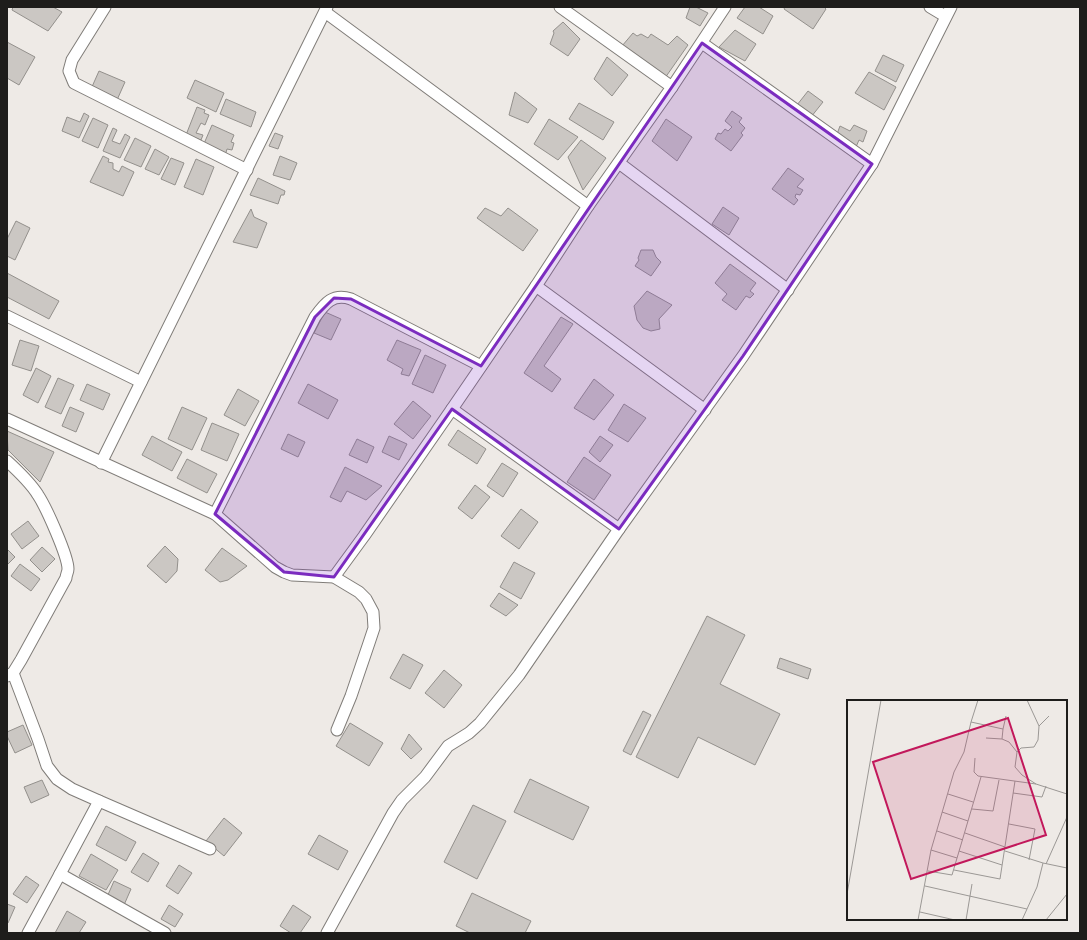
<svg xmlns="http://www.w3.org/2000/svg" width="1087" height="940" font-family="Barlow,sans-serif">
	<style>
		.building { fill: #cbc7c3; stroke: #93908c }
		.lines { fill: none; stroke-linecap: round; stroke-linejoin: round }
		.minor-casing { stroke: #807d79; stroke-width: 13 }
		.minor { stroke: #fff; stroke-width: 11 }
		.marked { fill: #7b2cbf; fill-opacity: 0.2; stroke: #7b2cbf; stroke-width: 3; stroke-linejoin: round }
		.inset-road { fill: none; stroke: #9b9895; stroke-width: 1 }
		.view { fill: #c2185b; fill-opacity: 0.15; stroke: #c2185b; stroke-width: 2 }
		.inset-edge { fill: none; stroke: #1e1d1b; stroke-width: 2 }
	</style>
	<rect width="100%" height="100%" fill="#eeeae6"/>
	<g class="building">
		<polygon points="13,7 53,7 62,12 48,31 12,10"/>
		<polygon points="690,7 696,7 708,13 700,26 686,18"/>
		<polygon points="745,7 759,7 773,16 763,34 737,18"/>
		<polygon points="785,7 824,7 826,9 813,29 784,9"/>
		<polygon points="563,22 580,39 568,56 550,44 554,33 553,31"/>
		<polygon points="735,30 756,44 745,61 719,47"/>
		<polygon points="633,33 637,36 641,34 648,38 651,34 668,45 677,36 688,45 665,78 622,46"/>
		<polygon points="7,42 35,57 19,85 7,78"/>
		<polygon points="883,55 904,65 896,82 875,71"/>
		<polygon points="607,57 628,75 612,96 594,79"/>
		<polygon points="99,71 125,82 117,100 91,89"/>
		<polygon points="869,72 896,87 884,110 855,93"/>
		<polygon points="195,80 224,93 216,112 187,98"/>
		<polygon points="808,91 823,102 811,117 797,105"/>
		<polygon points="515,92 537,109 528,123 509,115"/>
		<polygon points="226,99 256,112 251,127 220,114"/>
		<polygon points="579,103 614,122 603,140 569,119"/>
		<polygon points="197,107 205,110 204,113 209,115 205,125 201,123 196,133 203,135 201,140 186,135"/>
		<polygon points="732,111 742,118 739,122 745,128 741,133 743,135 731,151 715,139 718,133 721,134 725,129 728,131 732,127 725,121"/>
		<polygon points="84,113 89,116 79,138 62,131 67,117 80,122"/>
		<polygon points="93,118 108,125 98,148 82,141"/>
		<polygon points="549,119 578,137 558,160 534,144"/>
		<polygon points="666,119 692,137 677,161 652,141"/>
		<polygon points="212,125 234,135 231,142 234,143 232,150 227,149 225,156 203,146"/>
		<polygon points="854,125 867,131 863,142 859,140 856,147 837,134 840,126 850,131"/>
		<polygon points="113,128 117,130 112,141 120,144 125,134 130,137 120,158 103,151"/>
		<polygon points="275,133 283,136 278,149 269,146"/>
		<polygon points="135,138 151,146 141,167 124,160"/>
		<polygon points="581,140 606,158 583,190 568,157"/>
		<polygon points="155,149 169,157 159,175 145,169"/>
		<polygon points="103,156 109,159 108,162 113,163 113,169 119,172 122,166 134,172 123,196 90,182"/>
		<polygon points="280,156 297,163 290,180 273,175"/>
		<polygon points="171,158 184,163 175,185 161,179"/>
		<polygon points="196,159 214,167 203,195 184,187"/>
		<polygon points="788,168 804,179 797,187 803,190 800,195 796,194 795,197 798,200 794,205 772,189"/>
		<polygon points="258,178 285,191 284,195 281,195 278,204 250,195"/>
		<polygon points="723,207 739,218 729,235 712,224"/>
		<polygon points="485,208 501,216 508,208 538,230 523,251 477,218"/>
		<polygon points="251,209 254,217 267,223 257,248 233,242"/>
		<polygon points="16,221 30,228 15,260 7,256 7,239"/>
		<polygon points="641,250 653,250 656,257 661,262 651,276 635,266 639,260 638,258"/>
		<polygon points="730,264 756,283 750,291 754,294 750,298 746,296 736,310 722,300 727,294 715,283"/>
		<polygon points="7,273 59,301 49,319 7,297"/>
		<polygon points="647,291 672,305 659,319 660,329 651,331 643,328 637,320 634,306"/>
		<polygon points="325,312 341,319 331,340 314,333"/>
		<polygon points="561,317 573,324 544,366 561,379 552,392 524,373"/>
		<polygon points="20,340 39,346 31,371 12,365"/>
		<polygon points="397,340 421,350 409,376 401,374 403,369 387,360"/>
		<polygon points="425,355 446,365 433,393 412,384"/>
		<polygon points="36,368 51,376 38,403 23,395"/>
		<polygon points="58,378 74,385 61,414 45,407"/>
		<polygon points="594,379 614,395 594,420 574,408"/>
		<polygon points="87,384 110,394 103,410 80,400"/>
		<polygon points="308,384 338,400 328,419 298,403"/>
		<polygon points="238,389 259,401 245,426 224,415"/>
		<polygon points="413,401 431,416 413,439 394,424"/>
		<polygon points="624,404 646,418 628,442 608,430"/>
		<polygon points="70,407 84,413 76,432 62,426"/>
		<polygon points="182,407 207,418 192,450 168,439"/>
		<polygon points="212,423 239,434 227,461 201,450"/>
		<polygon points="458,430 486,449 477,464 448,445"/>
		<polygon points="7,431 54,452 40,482 8,450"/>
		<polygon points="288,434 305,442 298,457 281,449"/>
		<polygon points="152,436 182,452 172,471 142,455"/>
		<polygon points="389,436 407,444 399,460 382,452"/>
		<polygon points="600,436 613,445 600,462 589,452"/>
		<polygon points="357,439 374,447 367,463 349,455"/>
		<polygon points="584,457 611,475 594,500 567,482"/>
		<polygon points="187,459 217,474 207,493 177,478"/>
		<polygon points="502,463 518,473 503,497 487,486"/>
		<polygon points="345,467 382,486 366,500 347,491 341,502 330,497"/>
		<polygon points="475,485 490,497 472,519 458,508"/>
		<polygon points="521,509 538,522 519,549 501,536"/>
		<polygon points="28,521 39,536 22,549 11,534"/>
		<polygon points="165,546 178,559 177,571 166,583 147,566"/>
		<polygon points="42,547 55,559 42,572 30,560"/>
		<polygon points="222,548 247,566 228,580 220,582 205,570"/>
		<polygon points="7,549 15,557 7,565"/>
		<polygon points="514,562 535,573 521,599 500,587"/>
		<polygon points="20,564 40,579 31,591 11,576"/>
		<polygon points="499,593 518,605 506,616 490,606"/>
		<polygon points="707,616 745,635 720,684 780,714 755,765 698,737 678,778 636,757"/>
		<polygon points="403,654 423,665 410,689 390,678"/>
		<polygon points="780,658 811,669 808,679 777,668"/>
		<polygon points="444,670 462,685 444,708 425,693"/>
		<polygon points="643,711 651,715 631,755 623,751"/>
		<polygon points="350,723 383,743 369,766 336,746"/>
		<polygon points="23,725 32,745 15,753 7,736 7,732"/>
		<polygon points="409,734 422,749 411,759 401,749"/>
		<polygon points="530,779 589,807 573,840 514,812"/>
		<polygon points="42,780 49,795 31,803 24,787"/>
		<polygon points="473,805 506,821 477,879 444,862"/>
		<polygon points="224,818 242,833 224,856 206,841"/>
		<polygon points="106,826 136,842 126,861 96,845"/>
		<polygon points="319,835 348,851 338,870 308,854"/>
		<polygon points="143,853 159,863 148,882 131,872"/>
		<polygon points="91,854 118,870 106,890 79,876"/>
		<polygon points="179,865 192,873 178,894 166,886"/>
		<polygon points="26,876 39,885 27,903 13,894"/>
		<polygon points="114,881 131,889 124,905 107,897"/>
		<polygon points="472,893 531,921 525,933 470,933 456,926"/>
		<polygon points="7,904 15,907 8,923 7,922"/>
		<polygon points="169,905 183,914 175,927 161,919"/>
		<polygon points="293,905 311,917 300,933 291,933 280,926"/>
		<polygon points="67,911 86,922 79,933 55,933"/>
	</g>
	<g class="lines">
		<defs>
			<g id="minor">
				<polyline points="105,7 72,60 69,71 74,83 247,170"/>
				<polyline points="560,7 672,87"/>
				<polyline points="930,7 945,16"/>
				<polyline points="325,12 588,206"/>
				<polyline points="702,43 872,164"/>
				<polyline points="619,163 788,290"/>
				<polyline points="536,286 705,410"/>
				<polyline points="7,316 141,382"/>
				<polyline points="452,409 619,529"/>
				<polyline points="7,419 215,514 275,567 284,572 292,575 334,577 359,592 366,599 373,612 374,628 369,643 351,696 337,730"/>
				<path d="M7,461C18,471 30,482 38,495C46,507 68,556 68,569C68,572 66,575 66,578L21,660L13,673L7,676"/>
				<polyline points="101,463 327,7"/>
				<path d="M215,514L315,317C325,303 333,293 351,299L481,366"/>
				<polyline points="334,577 364,536 452,409 536,286 588,206 672,87 725,7"/>
				<polyline points="13,673 38,739 47,766 57,779 72,789 99,801 60,874"/>
				<polyline points="99,801 210,849"/>
				<polyline points="28,933 60,874 165,933"/>
				<polyline points="327,933 393,813 402,800 425,777 448,746 469,733 480,723 519,675 619,529 743,356 872,164 951,7"/>
			</g>
		</defs>
		<use href="#minor" class="minor-casing"/>
		<use href="#minor" class="minor"/>
	</g>
	<path class="marked" d="M702,43L872,164L743,356L619,529L452,409L334,577L284,572L215,514L315,317L334,298L351,299L481,366Z"/>
	<g transform="translate(847 700)">
		<rect width="220" height="220" fill="#eeeae6"/>
		<path class="inset-road" d="M131,0L124,22L156,29L159,16M180,0L192,26L191,40L187,47L174,48L170,52L168,67L175,75L189,84L220,94M192,26L202,16M156,29L155,39L162,42L170,52M139,38L155,39M128,58L127,72L131,76L189,84M166,93L195,97L199,86M101,94L126,102M125,109L146,111L152,80M95,112L121,121M162,124L188,129L182,160M90,131L116,140M118,133L158,147M84,150L110,158M112,151L155,165M158,151L196,163M199,164L220,117M107,170L153,179L168,81M81,171L105,175L134,77M78,186L180,209M0,194L34,0M73,212L108,220M71,220L84,150L107,72L117,52L124,22M119,220L125,184M175,220L190,187L196,163L220,168M199,220L220,194"/>
		<path class="view" d="M161,18L199,135L64,179L26,62Z"/>
		<rect width="220" height="220" class="inset-edge"/>
	</g>
	<rect width="1087" height="940" fill="none" stroke="#1e1d1b" stroke-width="16"/>
</svg>
